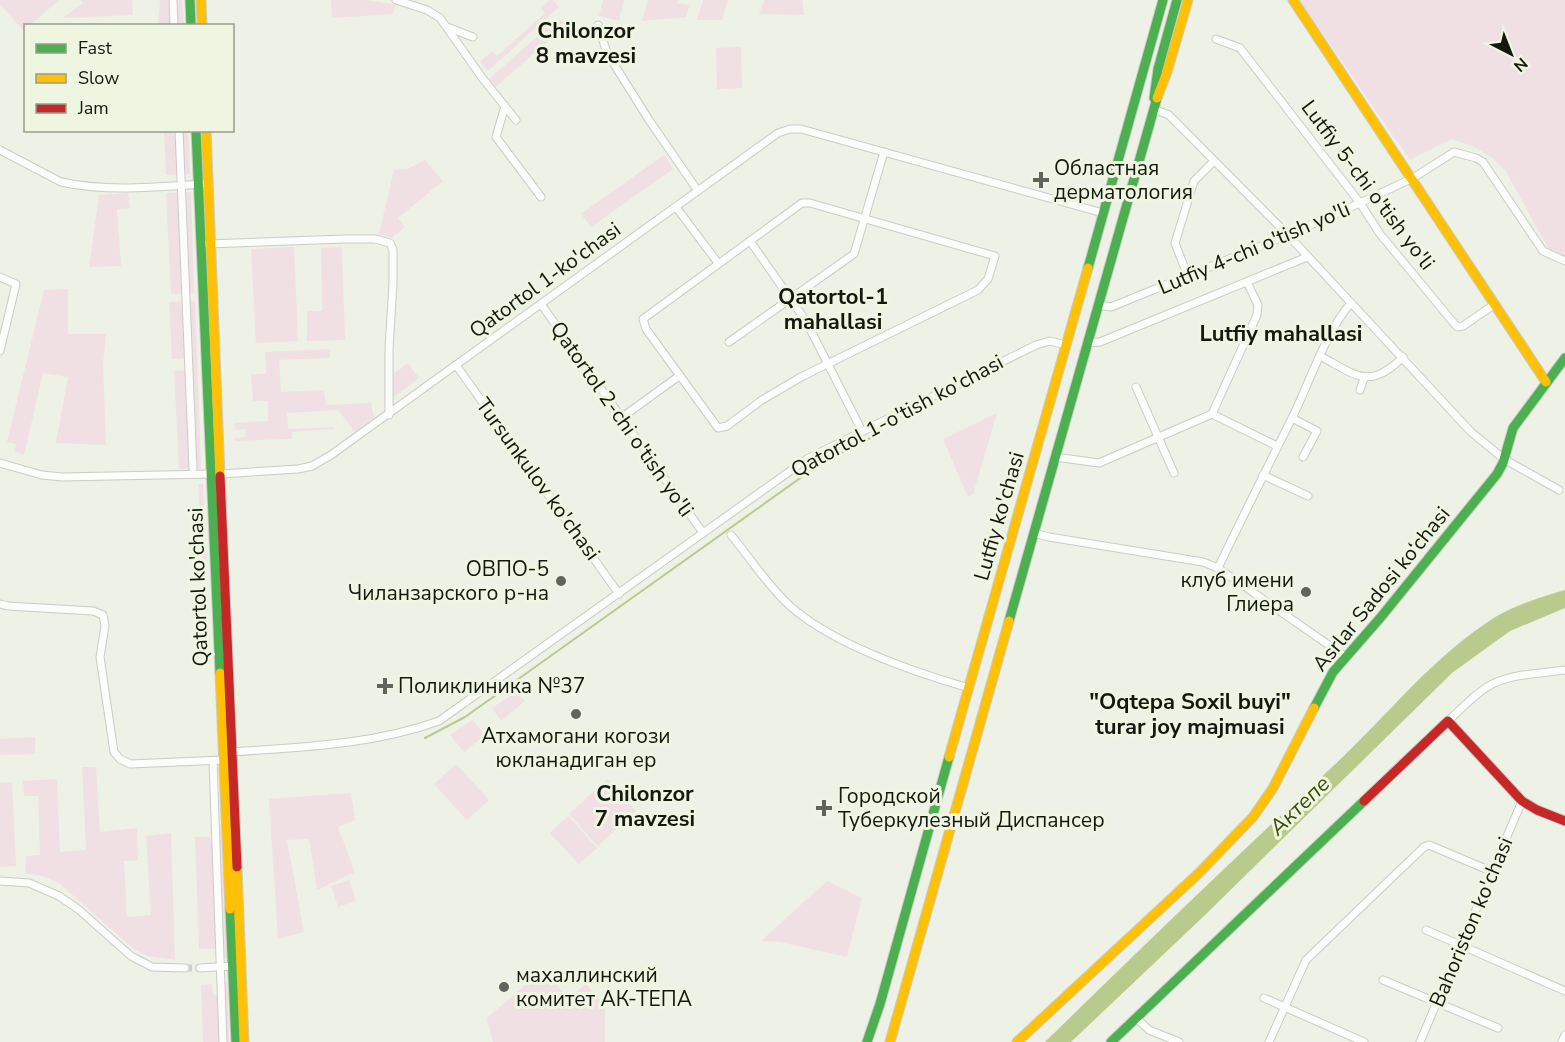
<svg xmlns="http://www.w3.org/2000/svg" width="1565" height="1042" font-family="'Nunito Sans',sans-serif">
	<style>
		.green { fill: #f1e0e3 }
		.water { fill: #b8cb8c }
		.lines { fill: none; stroke-linecap: round; stroke-linejoin: round }
		.stream { stroke: #b8cb8c; stroke-width: 2 }
		.street-tunnel { stroke: #cdd0c6; stroke-width: 7; stroke-dasharray: 7 3.5; stroke-linecap: butt }
		.street-casing { stroke: #c9ccc5; stroke-width: 9 }
		.fast-casing { stroke: #c9ccc5; stroke-width: 11 }
		.slow-casing { stroke: #c9ccc5; stroke-width: 11 }
		.jam-casing { stroke: #c9ccc5; stroke-width: 11 }
		.street { stroke: #fcfdfb; stroke-width: 7 }
		.fast { stroke: #4caf50; stroke-width: 9 }
		.slow { stroke: #ffc107; stroke-width: 9 }
		.jam { stroke: #c62828; stroke-width: 9 }
		.poi-dot { fill: #61645c; stroke: #eef5e1; stroke-width: 2 }
		.labels { text-anchor: middle; stroke-width: 6; stroke-linejoin: round; paint-order: stroke }
		.poi-label { font-size: 21px; fill: #151811; stroke: #eef5e1; text-anchor: start }
		.street-label { font-size: 21px; fill: #151811; stroke: #eef5e1 }
		.neighbourhood-label { font-size: 22px; font-weight: bold; fill: #151811; stroke: #eef5e1 }
		.water-label { font-size: 22px; font-style: italic; fill: #3b4b0a; stroke: #eef5e1 }
	</style>
	<rect width="100%" height="100%" fill="#edf1e6"/>
	<g class="green">
		<polygon points="0,0 59,0 30,25 26,26 24,31 0,4"/>
		<polygon points="81,0 132,0 133,15 63,18 83,3"/>
		<polygon points="160,0 182,0 184,25 158,25"/>
		<polygon points="331,0 366,0 396,5 393,14 332,18"/>
		<polygon points="549,0 553,0 559,7 488,71 480,62 492,51 497,56 545,13 541,8"/>
		<polygon points="603,0 624,0 619,21 599,16"/>
		<polygon points="648,0 678,0 677,3 689,5 686,17 642,21"/>
		<polygon points="703,0 728,0 722,20 697,20"/>
		<polygon points="764,0 802,0 804,15 759,14"/>
		<polygon points="1299,0 1565,0 1565,256 1548,248 1505,170 1490,156 1474,147 1452,139 1410,160"/>
		<polygon points="558,18 566,25 496,87 489,79"/>
		<polygon points="741,47 742,88 717,89 716,48"/>
		<polygon points="164,131 188,131 190,174 166,175"/>
		<polygon points="664,155 673,169 591,227 581,214"/>
		<polygon points="425,160 443,181 398,218 405,227 392,238 379,234 394,170 407,169"/>
		<polygon points="191,192 194,293 171,294 166,193"/>
		<polygon points="128,193 130,208 117,209 121,266 89,267 99,195"/>
		<polygon points="294,247 298,341 256,343 251,249"/>
		<polygon points="342,247 345,340 307,341 307,311 322,311 321,248"/>
		<polygon points="68,289 68,334 106,334 103,364 106,445 56,443 68,377 43,373 24,455 15,451 16,444 7,442 44,290"/>
		<polygon points="195,301 201,468 179,469 174,371 191,370 191,358 172,359 169,302"/>
		<polygon points="330,349 330,358 279,360 281,392 324,390 326,405 371,403 374,417 355,432 338,410 287,413 288,429 334,427 334,429 292,432 292,439 235,441 235,438 246,437 245,429 235,430 234,423 268,421 268,401 253,401 251,374 266,374 265,352"/>
		<polygon points="408,363 419,378 391,399 392,375"/>
		<polygon points="997,413 973,494 968,497 943,439"/>
		<polygon points="198,484 203,484 207,566 202,567"/>
		<polygon points="516,692 525,701 501,721 492,708"/>
		<polygon points="473,720 485,735 464,752 450,735"/>
		<polygon points="35,737 35,754 0,755 0,739"/>
		<polygon points="456,764 489,800 467,820 434,784"/>
		<polygon points="82,767 96,767 100,832 137,828 138,860 124,861 127,917 151,915 146,836 171,833 175,960 148,956 134,949 59,883 43,876 25,873 26,856 40,855 38,796 24,796 23,781 57,779 60,852 86,850"/>
		<polygon points="607,779 636,811 598,846 569,814"/>
		<polygon points="12,782 16,866 0,867 0,783"/>
		<polygon points="351,793 355,820 338,827 355,872 317,890 309,839 287,840 304,932 278,939 269,799"/>
		<polygon points="568,816 597,848 579,864 550,833"/>
		<polygon points="222,824 228,958 222,958 221,949 199,949 195,837 210,837 211,842 217,842 216,825"/>
		<polygon points="349,880 356,901 338,907 331,886"/>
		<polygon points="827,881 862,898 847,957 780,942 761,941"/>
		<polygon points="543,970 568,998 586,984 605,1006 605,1042 493,1042 487,1018"/>
		<polygon points="223,982 228,982 229,1042 203,1042 201,985 212,984 213,995 223,995"/>
	</g>
	<path class="water" d="M1565,590V608L1510,631L1452,673L1204,916L1071,1042H1045C1139,950 1234,859 1330,769C1386,718 1432,656 1497,616C1516,605 1544,596 1565,590Z"/>
	<g class="lines">
		<polyline class="stream" points="425,738 465,717 820,464 878,434"/>
		<polyline class="street-tunnel" points="185,968 200,968"/>
		<defs>
			<g id="street">
				<polyline points="173,0 174,26"/>
				<polyline points="396,0 427,10 440,18 483,79 516,120"/>
				<polyline points="598,25 607,53 649,120 698,191"/>
				<polyline points="447,27 473,37"/>
				<polyline points="1216,39 1240,48 1360,203 1380,234 1457,327 1463,326 1495,304"/>
				<polyline points="505,106 496,137 541,197"/>
				<polyline points="1153,109 1169,115 1288,235 1471,432 1504,459 1559,490"/>
				<polyline points="179,130 193,468"/>
				<path d="M0,150L61,182C106,192 156,187 202,184"/>
				<polygon points="802,203 810,203 995,256 988,279 978,290 801,377 762,400 727,426 718,428 646,329 643,319"/>
				<polyline points="676,207 718,263"/>
				<polyline points="750,241 806,321 862,431"/>
				<polyline points="207,244 344,239 375,239 390,243 393,250 393,283 389,349 389,415"/>
				<polyline points="0,277 16,284 0,351"/>
				<polyline points="1188,277 1175,243 1194,181 1214,161"/>
				<polyline points="541,304 703,533"/>
				<polyline points="1098,305 1111,307 1288,235 1360,203 1413,178 1454,152 1476,158 1483,162 1543,251 1565,261"/>
				<polyline points="729,342 854,254 884,152"/>
				<polyline points="1087,343 1100,342 1307,257"/>
				<path d="M1320,356C1356,375 1369,391 1403,357"/>
				<polyline points="456,365 619,594"/>
				<polyline points="1136,387 1174,473"/>
				<polyline points="1360,390 1364,378"/>
				<polyline points="1212,414 1277,446"/>
				<polyline points="621,418 679,376"/>
				<polyline points="1292,418 1317,431 1303,457"/>
				<polyline points="1055,457 1099,463 1212,414 1257,315 1258,305 1247,282"/>
				<polyline points="0,463 42,475 62,477 211,474"/>
				<polyline points="221,474 298,469 312,466 331,455 778,133 790,129 801,129 1103,213"/>
				<polyline points="1263,475 1308,496"/>
				<polyline points="1034,533 1049,537 1203,562 1218,568 1346,657"/>
				<path d="M731,535C750,558 768,586 790,606C834,645 914,672 969,688"/>
				<path d="M1218,568C1242,518 1267,468 1292,418C1309,384 1326,331 1351,303"/>
				<polyline points="0,604 8,606 93,611 103,615 105,626 100,657 114,752 120,759 130,764 224,760"/>
				<path d="M1448,721C1460,710 1473,696 1487,687C1509,673 1540,674 1565,670"/>
				<path d="M232,752C302,747 372,745 439,721L807,459L1036,345L1050,341L1066,345"/>
				<polyline points="213,761 223,1042"/>
				<polyline points="0,881 29,883 59,896 78,909 131,956 152,967 185,968"/>
				<polyline points="1426,930 1565,991"/>
				<polyline points="200,968 233,966"/>
				<polyline points="1383,980 1498,1028"/>
				<polyline points="1264,998 1364,1042"/>
				<polyline points="1136,1018 1149,1030 1179,1042"/>
				<polyline points="1269,1042 1306,960 1424,847 1429,845 1493,872"/>
				<polyline points="1420,1042 1522,801"/>
				<polyline points="1562,1042 1565,1035"/>
			</g>
			<g id="fast">
				<polyline points="190,0 191,26"/>
				<polyline points="1154,98 1158,69 1177,0"/>
				<polyline points="196,130 220,673"/>
				<polyline points="1088,268 1163,0"/>
				<polyline points="1009,621 1157,98"/>
				<polyline points="1314,708 1333,672 1381,617 1497,474 1503,463 1513,428 1565,358"/>
				<polyline points="230,909 236,1042"/>
				<polyline points="867,1042 880,1004 949,757"/>
				<polyline points="1111,1042 1364,801"/>
			</g>
			<g id="slow">
				<polyline points="201,0 202,26"/>
				<polyline points="1293,0 1546,382"/>
				<polyline points="1157,98 1167,72 1188,0"/>
				<polyline points="206,130 220,476"/>
				<polyline points="220,673 230,909"/>
				<polyline points="949,757 1088,268"/>
				<polyline points="237,867 244,1042"/>
				<polyline points="890,1042 1009,621"/>
				<polyline points="1017,1042 1199,873 1253,817 1273,788 1314,708"/>
			</g>
			<g id="jam">
				<polyline points="220,476 237,867"/>
				<polyline points="1364,801 1448,721 1522,801 1537,810 1565,821"/>
			</g>
		</defs>
		<use href="#street" class="street-casing"/>
		<use href="#fast" class="fast-casing"/>
		<use href="#slow" class="slow-casing"/>
		<use href="#jam" class="jam-casing"/>
		<use href="#street" class="street"/>
		<use href="#fast" class="fast"/>
		<use href="#slow" class="slow"/>
		<use href="#jam" class="jam"/>
	</g>
	<g class="poi-dot">
		<path d="M1038 171h6v6h6v6h-6v6h-6v-6h-6v-6h6z"/>
		<circle cx="561" cy="581" r="6"/>
		<circle cx="1306" cy="592" r="6"/>
		<path d="M382 677h6v6h6v6h-6v6h-6v-6h-6v-6h6z"/>
		<circle cx="576" cy="714" r="6"/>
		<path d="M821 799h6v6h6v6h-6v6h-6v-6h-6v-6h6z"/>
		<circle cx="504" cy="987" r="6"/>
	</g>
	<g class="labels">
		<g class="poi-label">
			<text x="1054" y="175">Областная<tspan x="1054" dy="24">дерматология</tspan></text>
			<text x="549" y="576" text-anchor="end">ОВПО-5<tspan x="549" dy="24">Чиланзарского р-на</tspan></text>
			<text x="1294" y="587" text-anchor="end">клуб имени<tspan x="1294" dy="24">Глиера</tspan></text>
			<text x="398" y="693">Поликлиника №37</text>
			<text x="576" y="743" text-anchor="middle">Атхамогани когози<tspan x="576" dy="24">юкланадиган ер</tspan></text>
			<text x="838" y="803">Городской<tspan x="838" dy="24">Туберкулезный Диспансер</tspan></text>
			<text x="516" y="982">махаллинский<tspan x="516" dy="24">комитет АК-ТЕПА</tspan></text>
		</g>
		<g class="street-label">
			<text transform="translate(1368 185) rotate(53)" y="7">Lutfiy 5-chi o'tish yo'li</text>
			<text transform="translate(1254 248) rotate(-23)" y="7">Lutfiy 4-chi o'tish yo'li</text>
			<text transform="translate(545 280) rotate(-36)" y="7">Qatortol 1-ko'chasi</text>
			<text transform="translate(897 416) rotate(-28)" y="7">Qatortol 1-o'tish ko'chasi</text>
			<text transform="translate(622 419) rotate(55)" y="7">Qatortol 2-chi o'tish yo'li</text>
			<text transform="translate(538 479) rotate(54)" y="7">Tursunkulov ko'chasi</text>
			<text transform="translate(999 516) rotate(-74)" y="7">Lutfiy ko'chasi</text>
			<text transform="translate(198 587) rotate(-92)" y="7">Qatortol ko'chasi</text>
			<text transform="translate(1381 589) rotate(-51)" y="7">Asrlar Sadosi ko‘chasi</text>
			<text transform="translate(1471 922) rotate(-67)" y="7">Bahoriston ko'chasi</text>
		</g>
		<g class="neighbourhood-label">
			<text x="586" y="38">Chilonzor<tspan x="586" dy="25">8 mavzesi</tspan></text>
			<text x="833" y="304">Qatortol-1<tspan x="833" dy="25">mahallasi</tspan></text>
			<text x="1281" y="341">Lutfiy mahallasi</text>
			<text x="1190" y="709">"Oqtepa Soxil buyi"<tspan x="1190" dy="25">turar joy majmuasi</tspan></text>
			<text x="645" y="801">Chilonzor<tspan x="645" dy="25">7 mavzesi</tspan></text>
		</g>
		<g class="water-label">
			<text transform="translate(1299 805) rotate(-44)" y="8">Актепе</text>
		</g>
	</g>
	<rect x="24" y="24" width="210" height="108" fill="#eef5e1" stroke="#979d8e" stroke-width="1.5"/>
	<rect x="36" y="44" width="30" height="9" fill="#4caf50" stroke="#979d8e" stroke-width="1.5"/>
	<text x="78" y="54" font-size="18" fill="#151811">Fast</text>
	<rect x="36" y="74" width="30" height="9" fill="#ffc107" stroke="#979d8e" stroke-width="1.5"/>
	<text x="78" y="84" font-size="18" fill="#151811">Slow</text>
	<rect x="36" y="104" width="30" height="9" fill="#c62828" stroke="#979d8e" stroke-width="1.5"/>
	<text x="78" y="114" font-size="18" fill="#151811">Jam</text>
	<g transform="translate(1511 54) rotate(138)" stroke="#eef5e1" stroke-width="4.5" paint-order="stroke">
	<path d="M0-4.5L10 22L0 15L-10 22Z" fill="#151811"/>
	<text y="-9" font-size="16" font-weight="bold" text-anchor="middle" fill="#151811">N</text>
	</g>
</svg>
